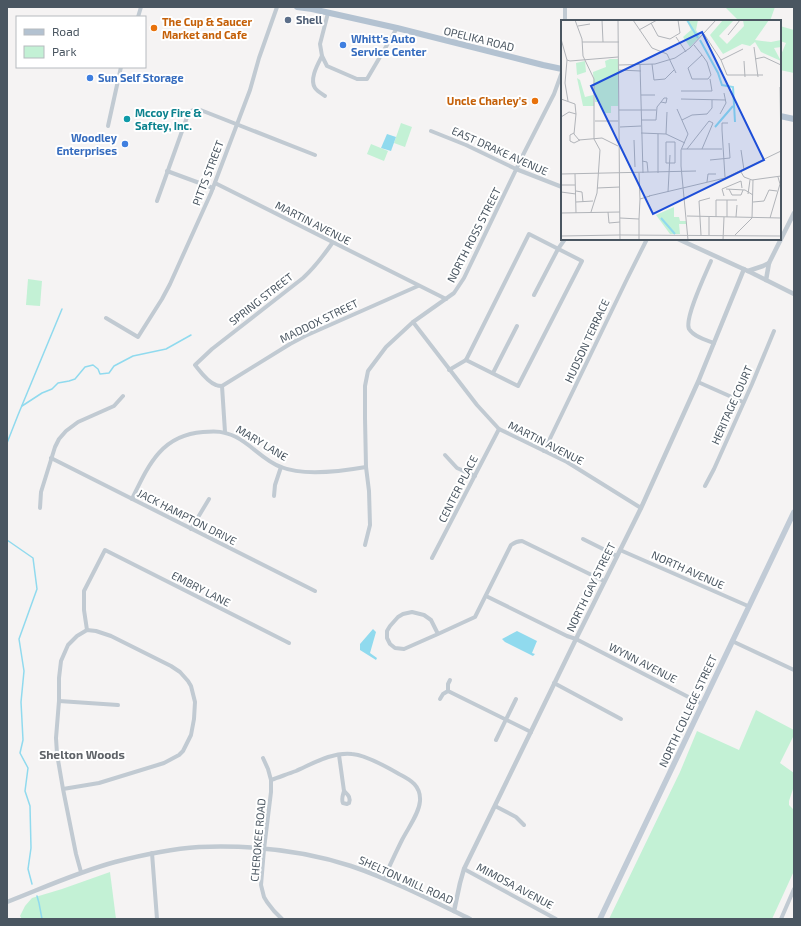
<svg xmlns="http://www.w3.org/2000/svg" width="801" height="926" font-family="'Exo 2',sans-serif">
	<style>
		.green { fill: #c3f1d5 }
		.water { fill: #90daee }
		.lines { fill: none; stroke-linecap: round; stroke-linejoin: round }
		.stream { stroke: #90daee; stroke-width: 1.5 }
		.minor { stroke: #c1cad2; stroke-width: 4 }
		.tertiary { stroke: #c1cad2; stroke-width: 4.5 }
		.secondary { stroke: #c1cbd6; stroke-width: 5.5 }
		.primary { stroke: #b3c2d1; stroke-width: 6 }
		.service-dot { fill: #5c6f8a; stroke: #fff; stroke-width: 1.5 }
		.food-dot { fill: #e8710a; stroke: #fff; stroke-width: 1.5 }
		.shop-dot { fill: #3f7fe0; stroke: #fff; stroke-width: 1.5 }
		.culture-dot { fill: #0f9aa8; stroke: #fff; stroke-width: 1.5 }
		.labels { text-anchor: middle; stroke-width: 4; stroke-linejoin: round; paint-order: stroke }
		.service-label { font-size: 11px; font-weight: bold; fill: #4e5e75; stroke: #fff; text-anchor: start }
		.food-label { font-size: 11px; font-weight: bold; fill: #c56008; stroke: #fff; text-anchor: start }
		.shop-label { font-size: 11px; font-weight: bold; fill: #366cbe; stroke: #fff; text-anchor: start }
		.street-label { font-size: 11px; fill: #4a5661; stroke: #fff }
		.culture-label { font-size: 11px; font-weight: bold; fill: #0d838f; stroke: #fff; text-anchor: start }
		.neighbourhood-label { font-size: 12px; font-weight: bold; fill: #5f6368; stroke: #fff }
		.inset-river { fill: none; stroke: #90daee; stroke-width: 2 }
		.inset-road { fill: none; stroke: #b1b4b9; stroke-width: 1 }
		.view { fill: #1d4ed8; fill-opacity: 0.15; stroke: #1d4ed8; stroke-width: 2 }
		.inset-edge { fill: none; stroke: #4a5661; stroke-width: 2 }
	</style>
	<rect width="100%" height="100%" fill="#f5f3f3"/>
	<g class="green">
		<polygon points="725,7 775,7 770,21 739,21"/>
		<polygon points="780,26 794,30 794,73 780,70 780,57 786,43 780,41"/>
		<polygon points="401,123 412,127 405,147 394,143"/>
		<polygon points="371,144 388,151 384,161 367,154"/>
		<polygon points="28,279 42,281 40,306 26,305"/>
		<polygon points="756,710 794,730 794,735 780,763 794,773 794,786 789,801 789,805 794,810 794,871 772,919 609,919 680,772 697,731 739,750"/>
		<polygon points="110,872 116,919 22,919 20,916 25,906 32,898 62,889"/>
	</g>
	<g class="water">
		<polygon points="387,134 396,137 391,151 381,148"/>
		<polygon points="373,629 376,632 370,653 377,658 376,660 360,650 360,644"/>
		<polygon points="517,631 537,641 532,653 535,654 533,656 505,642 502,639"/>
	</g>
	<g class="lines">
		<g class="stream">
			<polyline points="22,406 42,393 52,389 58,383 69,381 75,379 85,367 93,365 98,369 100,374 109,373 114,366 133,356 166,349 191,335"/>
			<polyline points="7,443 18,415 62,309"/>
			<polyline points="7,540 33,558 37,589 19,639 24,671 21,702 23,740 20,753 28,768 25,791 30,806 31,848 28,869 32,884"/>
			<polyline points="37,896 39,903 42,919"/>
		</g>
		<g class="minor">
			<polyline points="565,7 565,21"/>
			<polyline points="328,13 320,44 322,56 327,66 357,79 367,79 397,28"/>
			<polyline points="138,17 141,7"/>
			<path d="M322,56C318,64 309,79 315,88C317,91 322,94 325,96"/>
			<polyline points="108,126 121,67"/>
			<polyline points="431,131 466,145 516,169"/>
			<polyline points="167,171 213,188"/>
			<polyline points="215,183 446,299"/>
			<path d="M157,201L186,120C189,113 190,110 198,109L315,155"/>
			<polygon points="529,234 582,261 518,386 466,360"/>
			<path d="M333,242C324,255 315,267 303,278L212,349L195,365C200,371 207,382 216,385C218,386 220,386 222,386L290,344L305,336L418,286"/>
			<path d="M711,261C706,273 684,319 689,329C694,337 706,340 714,343"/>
			<polyline points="534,295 558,249 565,239"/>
			<polyline points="106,318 138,337 162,299 170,284 211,193 250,90 259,58 277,7"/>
			<polyline points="413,322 477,405 499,429 567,462 641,508"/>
			<polyline points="449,370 466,360"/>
			<polyline points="493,373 517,326"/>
			<polyline points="698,382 743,402"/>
			<polyline points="222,386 225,432"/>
			<polyline points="544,451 627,279 647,239"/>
			<polyline points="445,455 457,468 475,476"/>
			<polyline points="51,458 315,591"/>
			<polyline points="705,486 714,469 752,384 774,331"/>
			<polyline points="274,496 275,485 281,467"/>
			<path d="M132,499C148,466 161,435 203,432C217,431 223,431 236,437C252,445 264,461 281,467C303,476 343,471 366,467"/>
			<polyline points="40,508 41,492 55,447 59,439 66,431 78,422 114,406 123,396"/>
			<polyline points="191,529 209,499"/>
			<polyline points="583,539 617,556"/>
			<polyline points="365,545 370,525 369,491 366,467 365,418 365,386 368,371 386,347 413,322 454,293 464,278 523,155 554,94 562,72"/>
			<polyline points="620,550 748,606"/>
			<polyline points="432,558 499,429"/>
			<polyline points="486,596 567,636 576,639 702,704"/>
			<polyline points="87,630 84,610 84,591 105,550 289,643"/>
			<path d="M438,634L431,620L424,615L412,612L403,614L398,617L390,626L387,631V638L390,644L395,648L404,649L438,634L475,617L511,545C515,542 517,541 522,541L604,581"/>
			<polyline points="732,641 794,670"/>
			<polyline points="554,683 621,719"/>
			<polyline points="448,691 531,732"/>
			<polyline points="440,699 443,694 448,691 448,684 450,680"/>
			<polyline points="59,701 118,705"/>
			<polyline points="496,740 516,699"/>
			<polyline points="339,755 344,791"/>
			<polyline points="263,758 268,769 271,780 271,792 264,849 261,885 264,897 267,902 274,911 282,919"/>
			<path d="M271,780C279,777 288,774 296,771C314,763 332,752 352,754C365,755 387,767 399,774C411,780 421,786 420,801C419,814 408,828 402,840C396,852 390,865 384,878"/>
			<polyline points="63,789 99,783 164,763 179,755 183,751 191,735 194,719 195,702 191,686 188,681 180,672 171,666 111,636 96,631 87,630 77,636 68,645 61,661 59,678 59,701 56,738 57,754 63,789 76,854 81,872"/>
			<path d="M344,791C348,795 351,797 349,803L347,804L343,803C341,799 343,795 344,791Z"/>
			<polyline points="495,806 516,817 524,825"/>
			<polyline points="152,853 157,919"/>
			<polyline points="464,869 556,919"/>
			<polyline points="781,919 794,889"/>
		</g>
		<g class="tertiary">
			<polyline points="516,169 562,187"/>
			<polyline points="678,239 750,272 794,294"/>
			<polyline points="748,271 763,266 769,263"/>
			<polyline points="766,280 769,263 794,213"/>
			<path d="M7,902C43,888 78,872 115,862C142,855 170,849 199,847C250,845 303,850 351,866C392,880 431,900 470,919"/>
			<polyline points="454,911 460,883 464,869 576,639 641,508 698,382 744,269"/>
		</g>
		<polyline class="secondary" points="600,919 794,512"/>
		<g class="primary">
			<polyline points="297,7 312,9 397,28 543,65 562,69"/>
			<polyline points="780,116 794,119"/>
		</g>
	</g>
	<circle class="service-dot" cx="288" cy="20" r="4"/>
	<g class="food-dot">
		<circle cx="154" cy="28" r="4"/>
		<circle cx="535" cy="101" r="4"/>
	</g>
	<g class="shop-dot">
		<circle cx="343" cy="45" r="4"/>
		<circle cx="90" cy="78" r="4"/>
		<circle cx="125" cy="144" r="4"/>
	</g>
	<circle class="culture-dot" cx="127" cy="119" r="4"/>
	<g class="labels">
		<g class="service-label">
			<text x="296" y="24">Shell</text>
		</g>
		<g class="food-label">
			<text x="162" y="26">The Cup &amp; Saucer<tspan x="162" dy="13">Market and Cafe</tspan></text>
			<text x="527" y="105" text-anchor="end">Uncle Charley's</text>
		</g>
		<g class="shop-label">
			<text x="351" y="43">Whitt's Auto<tspan x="351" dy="13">Service Center</tspan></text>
			<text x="98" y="82">Sun Self Storage</text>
			<text x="117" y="142" text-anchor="end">Woodley<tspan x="117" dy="13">Enterprises</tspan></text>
		</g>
		<g class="street-label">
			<text transform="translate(479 39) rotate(14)" y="4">OPELIKA ROAD</text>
			<text transform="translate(500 151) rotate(24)" y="4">EAST DRAKE AVENUE</text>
			<text transform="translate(208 173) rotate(-69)" y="4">PITTS STREET</text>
			<text transform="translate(313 223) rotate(27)" y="4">MARTIN AVENUE</text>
			<text transform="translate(474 235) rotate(-63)" y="4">NORTH ROSS STREET</text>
			<text transform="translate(261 299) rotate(-38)" y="4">SPRING STREET</text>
			<text transform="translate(319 321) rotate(-26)" y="4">MADDOX STREET</text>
			<text transform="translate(587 341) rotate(-65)" y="4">HUDSON TERRACE</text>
			<text transform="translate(732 405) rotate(-66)" y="4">HERITAGE COURT</text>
			<text transform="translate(262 443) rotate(31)" y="4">MARY LANE</text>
			<text transform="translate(546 443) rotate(27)" y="4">MARTIN AVENUE</text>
			<text transform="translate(458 489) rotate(-63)" y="4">CENTER PLACE</text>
			<text transform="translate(187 517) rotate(27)" y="4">JACK HAMPTON DRIVE</text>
			<text transform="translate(688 570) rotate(24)" y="4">NORTH AVENUE</text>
			<text transform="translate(591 587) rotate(-64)" y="4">NORTH GAY STREET</text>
			<text transform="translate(201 589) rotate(27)" y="4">EMBRY LANE</text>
			<text transform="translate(643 663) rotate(27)" y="4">WYNN AVENUE</text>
			<text transform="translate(688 711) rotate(-65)" y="4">NORTH COLLEGE STREET</text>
			<text transform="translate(258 840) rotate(-85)" y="4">CHEROKEE ROAD</text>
			<text transform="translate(406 880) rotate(24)" y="4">SHELTON MILL ROAD</text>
			<text transform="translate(515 886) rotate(28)" y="4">MIMOSA AVENUE</text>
		</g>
		<g class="culture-label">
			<text x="135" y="117">Mccoy Fire &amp;<tspan x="135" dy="13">Saftey, Inc.</tspan></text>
		</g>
		<g class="neighbourhood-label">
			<text x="82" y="759">Shelton Woods</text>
		</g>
	</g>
	<g transform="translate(561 20)">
		<rect width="220" height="220" fill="#f5f3f3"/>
		<path d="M126,0H137L135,10L139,16L129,27L122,17L130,10ZM162,0H173L158,16L166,24L183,6L182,0H208L194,20L210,22L220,20V27L213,28L220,41L200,32L194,22L189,26L181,24L162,34L149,15ZM49,39H57V86H50V93H44L39,82H34L32,52L45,47L44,41ZM24,41L25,52L16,55L15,43ZM16,58L19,60L24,77L32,75L33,86H22ZM113,187V197H118L119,201H125V204H118L119,214H109L95,195Z" fill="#c3f1d5"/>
		<path class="inset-river" d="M126,0L137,18M139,20L157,53L161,65L172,67L174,102M154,107L172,86M100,198L114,214"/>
		<path class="inset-road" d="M14,0L21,19L22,36L33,59V119L39,130L36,173L30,192M41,0L42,22M57,0L59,220M72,0L91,28L106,34L115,53M90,3L97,16L109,19L119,13L117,0M17,6L29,4M78,10L96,0M143,14L160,40L166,55H202M167,15L179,0M115,17L125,32M0,19L6,40L9,41L57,37M21,22H58M133,25L141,35L146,42L150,55L147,59H131L127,48L141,35M193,27L197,57M194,39L203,37L220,45M6,40L4,63L7,81M160,40L182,29M183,41L184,57M91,44L93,60L104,59L113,50M58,45L94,44L114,38L129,28L155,0M79,45L82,153M58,50L80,51M219,67L220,130M120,71H151L149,59M80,75H94M0,79L14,84L15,94M120,79L165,80M116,89L127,114L120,130V146L127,220M58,90H95M159,94L165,83L163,73M0,97L8,92L15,94L13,114L18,120L41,118L57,126M80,100H95L96,87L100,82L103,78H106L105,83L100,82M121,100L131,95L146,94L151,88V80M34,101H57M59,107L80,106M13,113L9,115V121L13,123L19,120M80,113L105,114L124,123M105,114L106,92M73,120L74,147M105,122H114V143H105ZM121,129H161M126,129L148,101L152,103L141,129M180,130L183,150M149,140L169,138L168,123M81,141L86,142L87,152M180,152L183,157L191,160L220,156M78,153L79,179M97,153V114M0,154L135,151M14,154L15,193M164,157L161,110V103H167M146,162L147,154H155M0,165H14M36,168L59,167M165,169L184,170L192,175M168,169L171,175H180L182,170M15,171L21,172L22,182M0,172L15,174M107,172L109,135M187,174L189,160M88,176L164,158L220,131M163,176L161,169L180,161L181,168M15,182L32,181M192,182L203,181L208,170L216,171M47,192L48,203L59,202M0,193L59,192M126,196L220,198M148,197V215M155,197V180H166M166,197V180H176M175,197L176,185M59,198L78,199L79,179L89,176M209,198L219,164L217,157M59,215L220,216M140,215L138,181L149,178M174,215L191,198L192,160M0,216L59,215M78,220V199M162,220L163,197"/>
		<path class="view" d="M141,12L203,140L92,194L30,66Z"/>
		<rect width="220" height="220" class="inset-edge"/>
	</g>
	<rect width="801" height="926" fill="none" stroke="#4a5661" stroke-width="16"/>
	<rect x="16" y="16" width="130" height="52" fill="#ffffff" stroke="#b7bbc0"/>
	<rect x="24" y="29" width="20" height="6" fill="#b3c2d1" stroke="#b7bbc0"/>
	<text x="52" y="36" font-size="12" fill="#4a5661">Road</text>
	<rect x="24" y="46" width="20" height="12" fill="#c3f1d5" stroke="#b7bbc0"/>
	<text x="52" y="56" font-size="12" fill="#4a5661">Park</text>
</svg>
